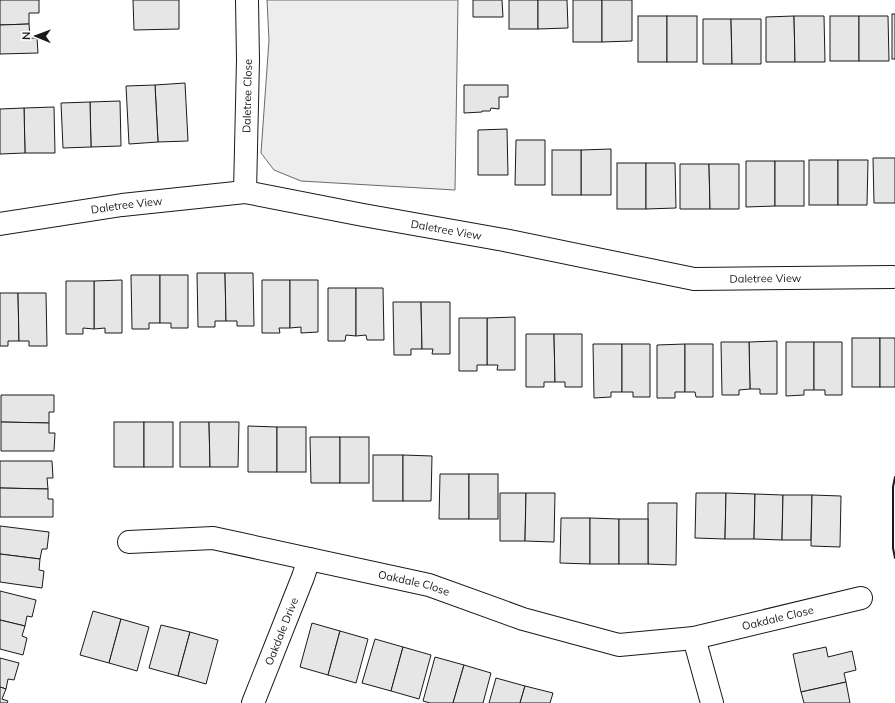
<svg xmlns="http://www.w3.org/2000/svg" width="895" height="703" font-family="Mulish,sans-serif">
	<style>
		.built { fill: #ededed; stroke: #6a6a6a }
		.building { fill: #e6e6e6; stroke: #1a1a1a }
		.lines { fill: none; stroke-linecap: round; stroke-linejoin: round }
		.minor-casing { stroke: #1a1a1a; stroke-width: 24 }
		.minor { stroke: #fff; stroke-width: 22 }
		.wall { stroke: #1a1a1a; stroke-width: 2 }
		.labels { text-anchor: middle; stroke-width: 3; stroke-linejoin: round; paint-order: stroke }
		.street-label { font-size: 11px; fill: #1a1a1a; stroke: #fff }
	</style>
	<rect width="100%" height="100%" fill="#fff"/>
	<polygon class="built" points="267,0 458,0 455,190 301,181 274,170 261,153 269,40"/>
	<g class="building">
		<polygon points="0,0 39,0 39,13 29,13 29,24 0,25"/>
		<polygon points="133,0 179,0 179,29 134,30"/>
		<polygon points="473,0 502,0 503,17 473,17"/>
		<rect x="509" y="0" width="29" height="29"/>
		<polygon points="538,0 567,0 568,28 538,29"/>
		<rect x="573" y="0" width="29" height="42"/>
		<polygon points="602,0 632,0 632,41 602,42"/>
		<rect x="892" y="14" width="3" height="45"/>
		<rect x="638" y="16" width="29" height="46"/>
		<rect x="667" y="16" width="30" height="46"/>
		<polygon points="794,16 795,62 766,62 766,17"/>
		<polygon points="794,16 824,16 825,62 795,62"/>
		<rect x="830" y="16" width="29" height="45"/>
		<polygon points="859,16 888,16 889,61 859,61"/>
		<polygon points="703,19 731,19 732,64 703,64"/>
		<polygon points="731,19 761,19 761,64 732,64"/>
		<polygon points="29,24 30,38 37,38 38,53 0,54 0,25"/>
		<polygon points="185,83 188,141 158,142 155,85"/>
		<polygon points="155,85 158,142 129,144 126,86"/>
		<polygon points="464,85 508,85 508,97 499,97 499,109 491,108 490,111 482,111 482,112 464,113"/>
		<polygon points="120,101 121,146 91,147 90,102"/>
		<polygon points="90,102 91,147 63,148 61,103"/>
		<polygon points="54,107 55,153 25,153 24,108"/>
		<polygon points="24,108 25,153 0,154 0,109"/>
		<polygon points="507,129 508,175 478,175 478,130"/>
		<polygon points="516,140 545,140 545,185 515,185"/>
		<polygon points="611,149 611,195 581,195 581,150"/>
		<rect x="552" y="150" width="29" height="45"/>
		<polygon points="873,158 895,158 895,203 874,203"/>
		<rect x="809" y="160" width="29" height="45"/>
		<polygon points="838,160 868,160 867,205 838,205"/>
		<polygon points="746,161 775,161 775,206 746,207"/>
		<rect x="775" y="161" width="29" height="45"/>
		<rect x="617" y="163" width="29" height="46"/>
		<polygon points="646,163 675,163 676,208 646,209"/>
		<polygon points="680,164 709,164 710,209 680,209"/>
		<polygon points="709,164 739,164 739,209 710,209"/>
		<polygon points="197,273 225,273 226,321 215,321 215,327 198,327"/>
		<polygon points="225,273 253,273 254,326 237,326 237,321 226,321"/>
		<polygon points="131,275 160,275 160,323 149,323 149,329 132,329"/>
		<polygon points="160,275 188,275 188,328 171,328 171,323 160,323"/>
		<polygon points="122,280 122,333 105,333 105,328 94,329 94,281"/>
		<polygon points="262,280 290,280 290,328 279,328 280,333 262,333"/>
		<polygon points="290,280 318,280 318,332 301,333 301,327 290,328"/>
		<polygon points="66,281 94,281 94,329 83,328 83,334 66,334"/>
		<polygon points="328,288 356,288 356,336 346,335 345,341 328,341"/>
		<polygon points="356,288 383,288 384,340 367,340 366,335 356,336"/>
		<polygon points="0,293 18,293 19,341 8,341 8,346 0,346"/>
		<polygon points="18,293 46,293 47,346 29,346 29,341 19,341"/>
		<polygon points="393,302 421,302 422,349 411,349 411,355 394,355"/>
		<polygon points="421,302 450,302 450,354 432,354 433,349 422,349"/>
		<polygon points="515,317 515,370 497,370 498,365 487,365 487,318"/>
		<polygon points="459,318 487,318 487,365 477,365 477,371 459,371"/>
		<polygon points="526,334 554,334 555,382 544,382 544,387 526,387"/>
		<polygon points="554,334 582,334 582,387 565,387 565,382 555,382"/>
		<rect x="852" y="338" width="28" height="49"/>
		<rect x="880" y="338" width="15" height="49"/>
		<polygon points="777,341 777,394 760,394 760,389 750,389 749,342"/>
		<polygon points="721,342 749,342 750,389 739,390 739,395 722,395"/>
		<polygon points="786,342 814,342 814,390 804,390 804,395 786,396"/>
		<polygon points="814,342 842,342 842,395 825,395 825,390 814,390"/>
		<polygon points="593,344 622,344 622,392 611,392 611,397 594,398"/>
		<polygon points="622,344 650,344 650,397 633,397 633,392 622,392"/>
		<polygon points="685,344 685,392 675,392 675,398 657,398 657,345"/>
		<polygon points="685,344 713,344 713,397 696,397 695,392 685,392"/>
		<polygon points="1,395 54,395 54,412 49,412 49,423 1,422"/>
		<polygon points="1,422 49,423 49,433 55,433 54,451 1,451"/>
		<rect x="114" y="422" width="30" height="45"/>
		<rect x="144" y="422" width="29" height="45"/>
		<polygon points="180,422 209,422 210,467 180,467"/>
		<polygon points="209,422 239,422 238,467 210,467"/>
		<polygon points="248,426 277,427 277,472 248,472"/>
		<rect x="277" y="427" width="29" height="45"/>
		<polygon points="310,437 340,437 340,483 311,483"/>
		<rect x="340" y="437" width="29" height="46"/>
		<rect x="373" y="455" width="30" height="46"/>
		<polygon points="403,455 432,456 431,501 403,501"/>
		<polygon points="0,461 52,461 53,478 47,478 48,489 0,488"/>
		<polygon points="440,474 469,474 469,519 439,519"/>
		<rect x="469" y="474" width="29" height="45"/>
		<polygon points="0,488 48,489 48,499 53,499 53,517 0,517"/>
		<polygon points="500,493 526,493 525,541 500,541"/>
		<polygon points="526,493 555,493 554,542 525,541"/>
		<polygon points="696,493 726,493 725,539 695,538"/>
		<polygon points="726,493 755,494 754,539 725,539"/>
		<polygon points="755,494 783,495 782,540 754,539"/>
		<polygon points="783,495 812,495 811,540 782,540"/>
		<polygon points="812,495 841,496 840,547 811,546"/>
		<polygon points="648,503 677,503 676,565 648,564"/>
		<polygon points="561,518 590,518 590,564 560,563"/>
		<polygon points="590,518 619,519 619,564 590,564"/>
		<rect x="619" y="519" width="29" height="45"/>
		<polygon points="0,526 49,532 47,549 42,549 40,559 0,554"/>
		<polygon points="0,554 40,559 39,570 44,571 42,588 0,582"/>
		<polygon points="0,591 36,600 32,617 27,616 25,626 0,620"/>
		<polygon points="93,611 121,619 109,663 80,655"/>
		<polygon points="121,619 149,627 137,671 109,663"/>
		<polygon points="0,620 25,626 22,636 27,638 23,655 0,649"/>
		<polygon points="312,623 340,631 328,675 300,667"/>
		<polygon points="161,625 190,632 178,676 149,668"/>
		<polygon points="340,631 368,639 356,683 328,675"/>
		<polygon points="190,632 218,640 206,684 178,676"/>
		<polygon points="375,639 403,647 391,691 362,683"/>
		<polygon points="403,647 431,655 419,699 391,691"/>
		<polygon points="826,647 828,657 852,651 856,670 844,673 846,682 801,692 793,654"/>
		<polygon points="435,657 464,665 453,703 430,703 423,701"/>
		<polygon points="0,658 19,663 14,680 8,679 6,689 0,687"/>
		<polygon points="464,665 491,673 483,703 453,703"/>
		<polygon points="496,678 525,686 520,703 489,703"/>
		<polygon points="846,682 850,703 804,703 801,692"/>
		<polygon points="525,686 553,693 550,703 520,703"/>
		<polygon points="0,687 6,689 2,699 8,701 7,703 0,703"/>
	</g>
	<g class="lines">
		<defs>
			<g id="minor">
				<path id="s1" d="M245,192L248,60L247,0"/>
				<path id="s2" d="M0,224L122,205L245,192L363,215L504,240L694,279L893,277"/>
				<path id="s3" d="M129,542L213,538L429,585L523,619L619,645L694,638L861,598"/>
				<polyline points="694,638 712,703"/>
				<path id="s4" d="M253,703L303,577L309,559"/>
			</g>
		</defs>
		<use href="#minor" class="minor-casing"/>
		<use href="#minor" class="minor"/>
		<polyline class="wall" points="895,477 893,487 893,548 895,558"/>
	</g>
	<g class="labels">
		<g class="street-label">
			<text dy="4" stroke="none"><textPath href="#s1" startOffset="96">Daletree Close</textPath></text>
			<text dy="4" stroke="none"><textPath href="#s2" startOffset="128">Daletree View</textPath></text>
			<text dy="4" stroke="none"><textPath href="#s2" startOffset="452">Daletree View</textPath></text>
			<text dy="4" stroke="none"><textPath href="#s2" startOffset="776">Daletree View</textPath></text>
			<text dy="4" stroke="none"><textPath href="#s3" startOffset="290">Oakdale Close</textPath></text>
			<text dy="4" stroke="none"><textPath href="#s3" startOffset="666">Oakdale Close</textPath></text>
			<text dy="4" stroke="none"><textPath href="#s4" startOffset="77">Oakdale Drive</textPath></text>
		</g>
	</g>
	<g transform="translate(36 36) rotate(271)" stroke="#ffffff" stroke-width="3" paint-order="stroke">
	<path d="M0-3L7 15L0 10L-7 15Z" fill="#1a1a1a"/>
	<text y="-6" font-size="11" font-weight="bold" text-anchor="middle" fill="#1a1a1a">N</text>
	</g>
</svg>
